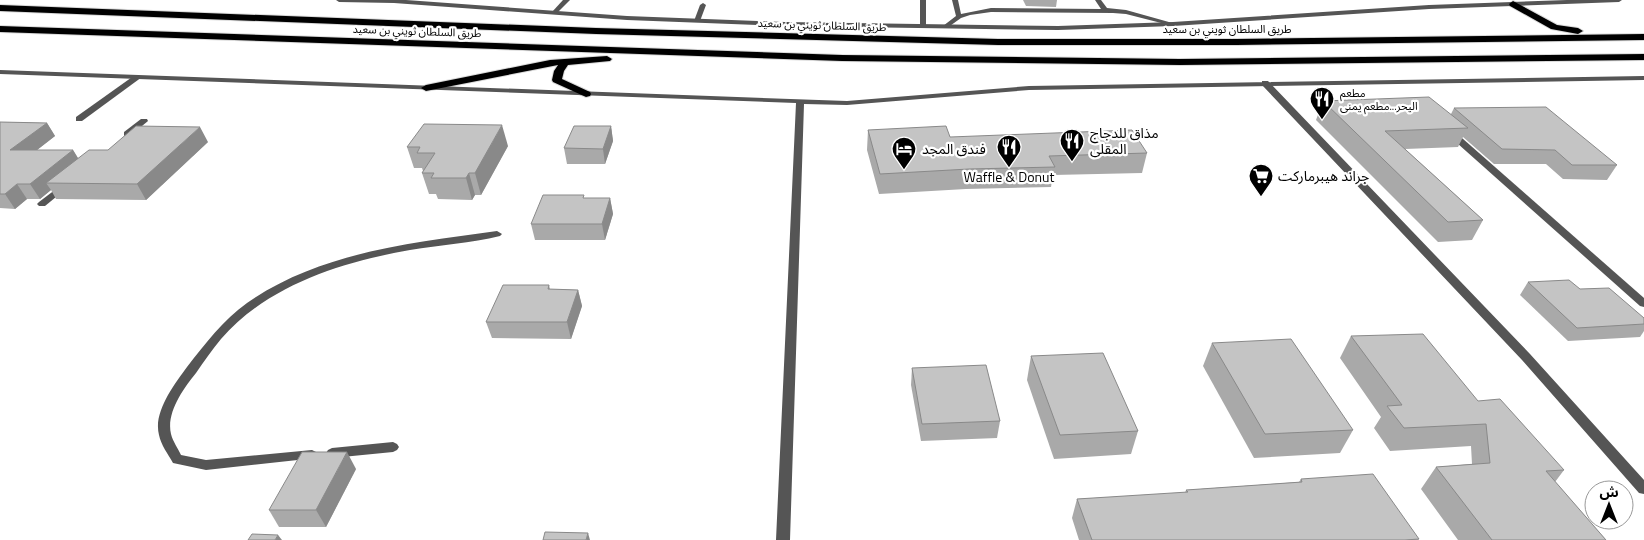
<svg xmlns="http://www.w3.org/2000/svg" width="1644" height="540" font-family="'Titillium Web','Noto Sans Arabic',sans-serif">
	<style>
		.lines { fill: none; stroke-linecap: round; stroke-linejoin: round }
		.trunk-casing { stroke: #dbdbdb; stroke-width: 2 }
		.service { fill: #555; fill-rule: evenodd }
		.minor { fill: #555; fill-rule: evenodd }
		.tertiary { fill: #555; fill-rule: evenodd }
		.trunk { fill: #000; fill-rule: evenodd }
		.wall { fill: #a9a9a9 }
		.shaded-wall { fill: #898989 }
		.building { fill: #c4c4c4; stroke: #898989 }
		.labels { text-anchor: middle; stroke-width: 4.5; stroke-linejoin: round; paint-order: stroke }
		.far-street-label { font-size: 11px; fill: #000; stroke: #fff }
		.far-poi-label { font-size: 11px; fill: #000; stroke: #fff; text-anchor: start }
		.poi-label { font-size: 14px; fill: #000; stroke: #fff; text-anchor: start }
	</style>
	<rect width="100%" height="100%" fill="#fff"/>
	<g class="lines">
		<defs>
			<g id="trunk">
				<polygon points="1513,1 1557,25 1578,28 1583,31 1578,34 1551,29 1510,6 1509,4"/>
				<polygon points="0,5 596,28 998,39 1236,39 1644,34 1644,40 1236,45 998,45 596,34 0,11"/>
				<polygon points="0,26 842,55 1180,59 1644,54 1644,60 1180,65 842,61 0,32"/>
				<polygon points="607,56 612,59 610,61 568,65 564,71 562,79 590,92 591,94 590,96 586,97 553,82 552,80 554,71 558,65 426,91 421,88 426,85 550,60"/>
			</g>
		</defs>
		<use href="#trunk" class="trunk-casing"/>
		<g class="service">
			<polygon points="952,0 958,0 961,14 991,8 1101,9 1095,0 1101,0 1107,8 1126,10 1176,24 1173,26 1126,14 1113,13 991,12 970,15 961,18 947,28 943,28 943,26 956,16"/>
			<polygon points="703,3 706,5 700,21 695,22 694,21 700,5"/>
			<polygon points="135,75 138,75 142,77 82,121 76,121 76,117"/>
			<polygon points="141,119 147,119 148,121 130,136 124,136 124,132"/>
			<polygon points="1448,131 1454,131 1644,298 1644,307 1640,306 1448,135"/>
			<polygon points="64,183 68,186 67,188 45,206 39,206 37,204 39,202"/>
			<path d="M497,231L502,234L500,236C471,243 440,245 410,250C342,262 268,285 221,339C212,350 204,361 196,373C183,389 166,413 171,434C173,442 178,448 181,455L206,460L312,450L316,452L318,455L316,458L206,470L173,463C168,454 161,445 159,435C153,412 174,385 187,367C205,344 223,320 247,303C320,252 411,243 497,231Z"/>
			<polygon points="393,442 397,444 399,447 397,450 393,452 332,458 328,456 326,453 328,450 332,448"/>
		</g>
		<g class="minor">
			<polygon points="563,0 570,0 556,14 552,14 552,12"/>
			<polygon points="920,0 926,0 926,26 923,28 920,26"/>
			<polygon points="1262,81 1268,81 1530,354 1644,480 1644,494 1639,493 1522,360 1262,85"/>
		</g>
		<g class="tertiary">
			<polygon points="336,0 406,0 627,16 785,22 1058,26 1173,22 1429,5 1567,0 1622,0 1619,2 1429,9 1173,26 1058,30 785,26 627,20 394,3 339,2"/>
			<polygon points="0,70 847,101 1029,86 1644,76 1644,80 1029,90 847,105 804,104 790,540 776,540 796,103 0,74"/>
		</g>
		<use href="#trunk" class="trunk"/>
	</g>
	<g class="wall">
		<polygon points="1023,0 1057,0 1056,7 1026,6"/>
		<polygon points="1323,101 1451,114 1454,108 1617,165 1607,180 1563,179 1546,164 1494,164 1463,137 1458,147 1405,149 1483,220 1472,240 1438,242 1316,120"/>
		<polygon points="0,122 47,123 55,136 37,150 73,150 78,158 108,150 208,142 146,200 56,199 51,190 40,199 27,199 15,209 0,208"/>
		<polygon points="611,126 613,141 605,164 567,164 564,148"/>
		<polygon points="868,130 950,137 1147,153 1142,173 1053,175 1051,187 966,189 879,194 867,150"/>
		<polygon points="508,146 481,195 475,195 472,200 438,199 436,194 429,194 422,173 423,171 422,168 414,168 407,147"/>
		<polygon points="585,198 610,198 613,214 605,240 535,240 531,224"/>
		<polygon points="1528,282 1580,289 1644,318 1644,331 1640,337 1568,341 1520,295"/>
		<polygon points="549,285 550,289 578,290 582,306 571,339 492,338 486,322"/>
		<polygon points="1351,336 1478,401 1564,470 1555,482 1606,540 1458,540 1421,489 1436,467 1472,464 1471,446 1390,451 1374,428 1381,417 1340,358"/>
		<polygon points="1212,343 1353,430 1340,453 1254,458 1203,366"/>
		<polygon points="1031,356 1138,431 1131,454 1054,459 1027,380"/>
		<polygon points="912,368 1000,421 997,438 921,441 911,385"/>
		<polygon points="356,469 326,527 279,527 269,510"/>
		<polygon points="1301,479 1419,539 1418,540 1079,540 1072,518 1077,499 1185,493 1186,490 1299,482"/>
	</g>
	<g class="shaded-wall">
		<polygon points="47,123 55,136 19,164 10,150"/>
		<polygon points="502,125 508,146 481,195 475,173"/>
		<polygon points="611,126 613,141 605,164 603,149"/>
		<polygon points="200,127 208,142 146,200 137,184"/>
		<polygon points="73,150 82,165 46,183 51,190 40,199 30,184"/>
		<polygon points="469,173 475,195 472,200 466,178"/>
		<polygon points="17,184 27,199 15,209 5,194"/>
		<polygon points="610,198 613,214 605,240 602,224"/>
		<polygon points="578,290 582,306 571,339 567,322"/>
		<polygon points="347,452 356,469 326,527 316,510"/>
		<polygon points="588,533 590,540 586,540"/>
		<polygon points="278,535 282,540 275,540"/>
	</g>
	<g class="building">
		<polygon points="1429,97 1468,128 1385,131 1483,220 1448,222 1323,101"/>
		<polygon points="1546,107 1617,165 1572,165 1555,150 1502,149 1454,108"/>
		<polygon points="0,122 47,123 10,150 73,150 30,184 17,184 5,194 0,194"/>
		<polygon points="424,124 502,125 475,173 469,173 466,178 431,178 434,173 422,173 435,153 417,153 420,147 407,147"/>
		<polygon points="136,126 200,127 137,184 46,183 89,150 108,150"/>
		<polygon points="574,126 611,126 603,149 564,148"/>
		<polygon points="946,126 950,137 1132,130 1147,153 1049,156 1055,167 969,169 880,174 868,130"/>
		<polygon points="543,195 584,195 583,198 610,198 602,224 531,224"/>
		<polygon points="1569,280 1580,289 1609,288 1644,318 1644,324 1577,328 1528,282"/>
		<polygon points="503,285 549,285 548,289 578,290 567,322 486,322"/>
		<polygon points="1423,334 1478,401 1500,399 1564,470 1546,471 1606,540 1492,540 1436,467 1490,463 1486,424 1404,428 1387,406 1402,405 1351,336"/>
		<polygon points="1291,339 1353,430 1265,434 1212,343"/>
		<polygon points="1103,353 1138,431 1060,435 1031,356"/>
		<polygon points="986,365 1000,421 922,424 912,368"/>
		<polygon points="302,452 347,452 316,510 269,510"/>
		<polygon points="1373,474 1419,539 1405,540 1092,540 1077,499 1188,492 1186,490 1302,482 1301,479"/>
		<polygon points="545,532 588,533 586,540 543,540"/>
		<polygon points="252,534 278,535 275,540 248,540"/>
	</g>
	<defs>
		<symbol id="restaurant-pin" viewBox="-11 -11 22 30"><path d="M0 17L-7.5 6A9.5 9.5 0 1 1 7.5 6Z" fill="#000" stroke="#fff"/><path d="M-5-6h1v4h1v-4h1v4h1v-4h1v5L-1.5 .5V6h-2V.5L-5-1ZM5-6V6H3V1.5H1.5Q1.5-4 5-6Z" fill="#fff"/></symbol>
		<symbol id="hotel-pin" viewBox="-11 -11 22 30"><path d="M0 17L-7.5 6A9.5 9.5 0 1 1 7.5 6Z" fill="#000" stroke="#fff"/><path d="M-6-4.5h1.5V1H6V5H4.5V3h-9V5H-6ZM-4 0a1.8 1.8 0 1 1 3.6 0ZM.5 0V-2.5h3Q6-2.5 6 0Z" fill="#fff"/></symbol>
		<symbol id="supermarket-pin" viewBox="-11 -11 22 30"><path d="M0 17L-7.5 6A9.5 9.5 0 1 1 7.5 6Z" fill="#000" stroke="#fff"/><path d="M-6-5.5h2.5l.6 2H6L4.5 2H-2.5L-4.4-4H-6ZM-1.5 3.2a1.3 1.3 0 1 0 .1 0ZM3 3.2a1.3 1.3 0 1 0 .1 0Z" fill="#fff"/></symbol>
	</defs>
	<g fill-rule="evenodd">
		<use href="#restaurant-pin" x="1308" y="85" width="28" height="38"/>
		<use href="#restaurant-pin" x="1058" y="127" width="28" height="38"/>
		<use href="#restaurant-pin" x="995" y="133" width="28" height="38"/>
		<use href="#hotel-pin" x="890" y="135" width="28" height="38"/>
		<use href="#supermarket-pin" x="1247" y="162" width="28" height="38"/>
	</g>
	<g class="labels">
		<g class="far-street-label">
			<text transform="translate(822 25) rotate(2)" y="4">طريق السلطان ثويني بن سعيد</text>
			<text x="1227" y="33">طريق السلطان ثويني بن سعيد</text>
			<text transform="translate(417 31) rotate(2)" y="4">طريق السلطان ثويني بن سعيد</text>
		</g>
		<g class="far-poi-label">
			<text x="1340" y="97">مطعم<tspan x="1340" dy="13">اليحر...مطعم يمنى</tspan></text>
		</g>
		<g class="poi-label">
			<text x="1090" y="138">مذاق للدجاج<tspan x="1090" dy="16">المقلى</tspan></text>
			<text x="922" y="154">فندق المجد</text>
			<text x="1278" y="181">جراند ه‍يبرماركت</text>
			<text x="1009" y="182" text-anchor="middle">Waffle &amp; Donut</text>
		</g>
	</g>
	<g transform="translate(1609 505)"><circle r="24" fill="#ffffff" stroke="#999999"/>
	<path d="M0-4L9 19L0 12L-9 19Z" fill="#000000"/>
	<text y="-8" font-size="14" font-weight="bold" text-anchor="middle" fill="#000000">ش</text>
	</g>
</svg>
